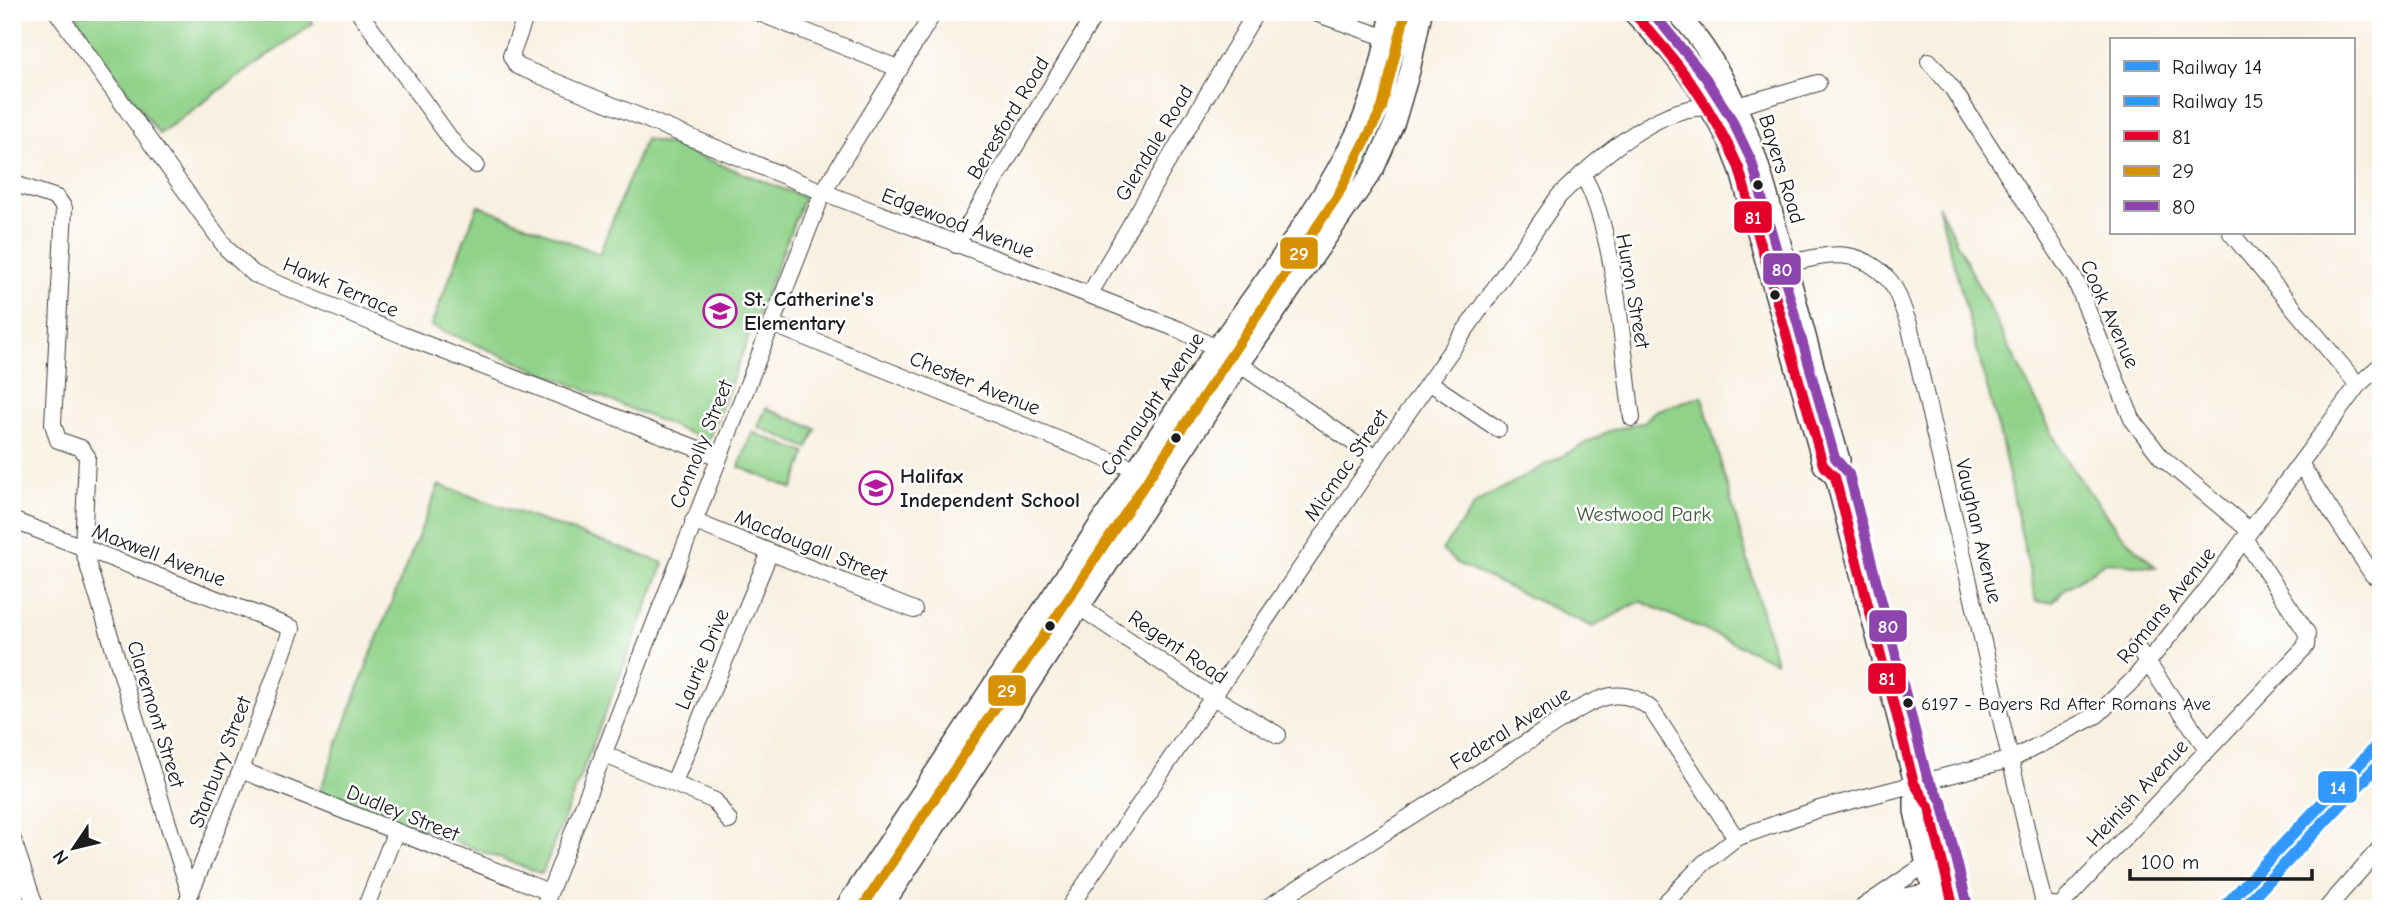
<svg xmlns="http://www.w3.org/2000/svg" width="2393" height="921" font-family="'Comic Neue',sans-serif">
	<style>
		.green { fill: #90d289; stroke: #567752; stroke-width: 2 }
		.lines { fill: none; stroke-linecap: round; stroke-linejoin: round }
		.minor-casing { stroke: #3d3c3a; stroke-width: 18 }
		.major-casing { stroke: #3d3c3a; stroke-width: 22 }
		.minor { stroke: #fff; stroke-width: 16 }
		.major { stroke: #fff; stroke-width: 19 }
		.bus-1-casing { stroke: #fff; stroke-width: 16 }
		.bus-2-casing { stroke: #fff; stroke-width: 16 }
		.bus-3-casing { stroke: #fff; stroke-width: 16 }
		.bus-1 { stroke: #e4002b; stroke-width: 10 }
		.bus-2 { stroke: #d69104; stroke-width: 10 }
		.bus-3 { stroke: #8e44ad; stroke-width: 10 }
		.rail-1-casing { stroke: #fff; stroke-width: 18 }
		.rail-2-casing { stroke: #fff; stroke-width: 18 }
		.rail-1 { stroke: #3098fc; stroke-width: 12 }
		.rail-2 { stroke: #3098fc; stroke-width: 12 }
		.bus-dot { fill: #1c1c1c; stroke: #fff; stroke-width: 2.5 }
		.labels { text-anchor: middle; stroke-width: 5; stroke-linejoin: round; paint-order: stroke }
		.bus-label { font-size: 19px; fill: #1c1c1c; stroke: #fff; text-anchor: start }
		.street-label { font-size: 21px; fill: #1c1c1c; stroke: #fff }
		.poi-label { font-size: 21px; font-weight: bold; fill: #1c1c1c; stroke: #fff; text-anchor: start }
		.park-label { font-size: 21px; fill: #455c42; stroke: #fff }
		.line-badge { stroke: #fff; stroke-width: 2.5 }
		.badge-label { font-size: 19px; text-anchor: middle; font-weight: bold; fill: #fff }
	</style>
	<rect width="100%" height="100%" fill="#fff"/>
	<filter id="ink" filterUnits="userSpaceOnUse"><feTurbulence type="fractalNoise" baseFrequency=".0143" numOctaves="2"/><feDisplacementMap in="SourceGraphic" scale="14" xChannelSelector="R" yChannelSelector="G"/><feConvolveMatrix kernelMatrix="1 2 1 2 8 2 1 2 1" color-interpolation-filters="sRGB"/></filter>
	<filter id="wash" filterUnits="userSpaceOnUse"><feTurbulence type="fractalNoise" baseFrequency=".00686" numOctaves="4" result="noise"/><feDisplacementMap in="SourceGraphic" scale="28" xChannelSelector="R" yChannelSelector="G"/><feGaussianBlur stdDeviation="1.57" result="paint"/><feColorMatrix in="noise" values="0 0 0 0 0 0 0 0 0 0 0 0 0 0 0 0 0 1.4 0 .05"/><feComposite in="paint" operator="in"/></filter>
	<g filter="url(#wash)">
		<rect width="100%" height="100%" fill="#f8f0e1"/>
		<g class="green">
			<polygon points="75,12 305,12 313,23 159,134 84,30"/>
			<polygon points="1395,54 1404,59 1403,66 1372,142 1342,194 1246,338 1241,330 1321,207"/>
			<polygon points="645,139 668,144 804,197 708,441 431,326 478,205 599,254"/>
			<polygon points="1938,205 2064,457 2118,531 2156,567 2106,562 2065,589 2053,602 2036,602 2001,439"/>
			<polygon points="1217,364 1222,364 1226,372 1164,464 1155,462 1153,456"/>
			<polygon points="1702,396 1776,662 1640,601 1593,627 1458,564 1442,550 1477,502 1609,431 1644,422 1655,411"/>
			<polygon points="766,408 816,429 808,448 758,427"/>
			<polygon points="752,432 806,453 793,489 739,467"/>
			<polygon points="1140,482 1145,485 1145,490 1081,587 1071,585 1070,579 1134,484"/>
			<polygon points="439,485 664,563 542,874 320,791 376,641"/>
			<polygon points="1050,611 1060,617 1058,622 927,821 917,818 915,813"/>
			<polygon points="901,840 908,843 907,852 870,909 853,909"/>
		</g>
	</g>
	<g filter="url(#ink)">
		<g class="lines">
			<defs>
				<g id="minor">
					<polyline points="57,12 227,249 254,274 402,335 719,457"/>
					<polyline points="359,12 460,152 476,165"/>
					<polyline points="527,12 511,56 517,66 823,192 1180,330 1216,348 1376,458"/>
					<polyline points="757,12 900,69"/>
					<polyline points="1312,12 1416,48"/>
					<polyline points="1929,61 1952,88 2074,277 2132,419 2161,457 2249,530"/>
					<polyline points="1737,106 1818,83"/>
					<path d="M1582,174C1615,226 1623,354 1632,418"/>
					<polyline points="12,183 57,198 64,208 53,424 58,440 81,448 87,456 83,549 189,891"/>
					<polyline points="2231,233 2358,385"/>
					<polyline points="956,245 1096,12"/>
					<path d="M1786,264C1826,255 1857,245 1888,279C1898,289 1903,311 1909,324L2044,904L2060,906L2306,646L2307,633L2245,540"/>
					<polyline points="1089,295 1256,12"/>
					<polyline points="772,324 1117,463 1137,468 1163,482"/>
					<polyline points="1429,382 1498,429"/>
					<polyline points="2301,465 2373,575 2381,569"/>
					<polyline points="12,520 292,628 241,770 184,909"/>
					<polyline points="693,521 914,610"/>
					<polyline points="1056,591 1213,697 1278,735"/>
					<polyline points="2136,646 2207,749"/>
					<polyline points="603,754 715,801 729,821"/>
					<polyline points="241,770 549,892"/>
					<polyline points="674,782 770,552"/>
					<polyline points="12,837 36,909"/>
					<polyline points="1872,903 1932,891"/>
					<polyline points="365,909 395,833"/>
					<polyline points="543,909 823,192 934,12"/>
					<path d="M1068,909L1376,458L1559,196C1593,163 1661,102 1710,108"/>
					<path d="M1265,909L1577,710C1603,695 1625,687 1651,709L1736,838"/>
					<polyline points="1659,909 1704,863 1736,838 1819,809 2012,759 2097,715 2134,679 2205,592 2358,385 2381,365"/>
					<polyline points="1860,909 1926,864"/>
					<polyline points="2326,909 2381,847"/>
				</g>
				<g id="major">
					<polyline points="1632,12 1670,52 1695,84 1727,138 1739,168 1823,465 1835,477"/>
					<path d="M1676,12C1743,83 1763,178 1788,269C1805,333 1822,397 1840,460L1835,477L1914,783V811L1936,909"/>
					<polyline points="1915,784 1929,807 1954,909"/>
					<path d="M844,909L1216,348C1266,279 1319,208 1357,131C1374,95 1384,52 1391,12"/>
					<polyline points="881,909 1240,364 1374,169 1395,122 1410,71 1422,12"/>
				</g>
			</defs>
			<use href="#minor" class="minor-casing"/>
			<use href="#major" class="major-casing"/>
			<use href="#minor" class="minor"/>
			<use href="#major" class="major"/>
			<defs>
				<path id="bus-1" d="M1632,12C1678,59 1713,109 1739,168L1823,465L1835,477L1914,783L1929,807L1954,909"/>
				<polyline id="bus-2" points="861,909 1338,195 1382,108 1405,15"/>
				<polyline id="bus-3" points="1652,12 1705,77 1731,118 1752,162 1835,458 1849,474 1927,777 1942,802 1968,906"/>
			</defs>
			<use href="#bus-1" class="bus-1-casing"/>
			<use href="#bus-2" class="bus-2-casing"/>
			<use href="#bus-3" class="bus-3-casing"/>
			<use href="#bus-1" class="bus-1"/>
			<use href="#bus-2" class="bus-2"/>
			<use href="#bus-3" class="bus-3"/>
			<defs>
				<polyline id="rail-1" points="2222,909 2381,741"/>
				<polyline id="rail-2" points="2242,909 2381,762"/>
			</defs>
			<use href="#rail-1" class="rail-1-casing"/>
			<use href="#rail-2" class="rail-2-casing"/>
			<use href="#rail-1" class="rail-1"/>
			<use href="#rail-2" class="rail-2"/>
		</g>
	</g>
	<defs>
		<symbol id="school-ring" viewBox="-11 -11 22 22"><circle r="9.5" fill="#fff" stroke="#b5179e" stroke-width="1.5"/><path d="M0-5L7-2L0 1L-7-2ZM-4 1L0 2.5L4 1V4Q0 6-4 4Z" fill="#b5179e"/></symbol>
	</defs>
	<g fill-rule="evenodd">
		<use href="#school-ring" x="701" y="292" width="38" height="38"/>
		<use href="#school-ring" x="857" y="469" width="38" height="38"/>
	</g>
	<g class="bus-dot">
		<circle cx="1758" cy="185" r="6"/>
		<circle cx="1775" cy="295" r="6"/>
		<circle cx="1176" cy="438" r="6"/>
		<circle cx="1050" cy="626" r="6"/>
		<circle cx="1908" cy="703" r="6"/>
	</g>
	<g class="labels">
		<g class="bus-label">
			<text x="1921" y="710">6197 - Bayers Rd After Romans Ave</text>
		</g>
		<g class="street-label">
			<text transform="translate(1008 118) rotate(-59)" y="7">Beresford Road</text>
			<text transform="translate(1154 143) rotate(-59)" y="7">Glendale Road</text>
			<text transform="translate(1782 169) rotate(73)" y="7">Bayers Road</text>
			<text transform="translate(958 223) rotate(21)" y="7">Edgewood Avenue</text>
			<text transform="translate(341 287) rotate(23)" y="7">Hawk Terrace</text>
			<text transform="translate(1633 291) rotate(80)" y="7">Huron Street</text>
			<text transform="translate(2110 314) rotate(66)" y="7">Cook Avenue</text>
			<text transform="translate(975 383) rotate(22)" y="7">Chester Avenue</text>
			<text transform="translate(1152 404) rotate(-56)" y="7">Connaught Avenue</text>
			<text transform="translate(701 444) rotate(-68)" y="7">Connolly Street</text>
			<text transform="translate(1346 465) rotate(-55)" y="7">Micmac Street</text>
			<text transform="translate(1979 531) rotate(77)" y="7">Vaughan Avenue</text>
			<text transform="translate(811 546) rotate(22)" y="7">Macdougall Street</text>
			<text transform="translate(159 555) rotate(21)" y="7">Maxwell Avenue</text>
			<text transform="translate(2166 605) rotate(-51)" y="7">Romans Avenue</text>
			<text transform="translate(1178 647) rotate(34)" y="7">Regent Road</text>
			<text transform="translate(702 659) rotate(-67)" y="7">Laurie Drive</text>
			<text transform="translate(156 714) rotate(73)" y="7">Claremont Street</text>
			<text transform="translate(1510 728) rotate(-32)" y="7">Federal Avenue</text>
			<text transform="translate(220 762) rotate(-69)" y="7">Stanbury Street</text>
			<text transform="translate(2137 793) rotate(-47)" y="7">Heinish Avenue</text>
			<text transform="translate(403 813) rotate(22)" y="7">Dudley Street</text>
		</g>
		<g class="poi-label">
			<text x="744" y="306">St. Catherine's<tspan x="744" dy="24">Elementary</tspan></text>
			<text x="900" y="483">Halifax<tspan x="900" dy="24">Independent School</tspan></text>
		</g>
		<g class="park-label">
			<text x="1644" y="521">Westwood Park</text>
		</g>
	</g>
	<g class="line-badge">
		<rect x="1733" y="200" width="40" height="34" rx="7" fill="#e4002b"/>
		<rect x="1279" y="236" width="40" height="34" rx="7" fill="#d69104"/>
		<rect x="1762" y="252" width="40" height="34" rx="7" fill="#8e44ad"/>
		<rect x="1868" y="609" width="40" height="34" rx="7" fill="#8e44ad"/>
		<rect x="1867" y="662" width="40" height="33" rx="7" fill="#e4002b"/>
		<rect x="987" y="674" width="40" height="33" rx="7" fill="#d69104"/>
		<rect x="2317" y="770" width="41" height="34" rx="7" fill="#3098fc"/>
	</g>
	<g class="badge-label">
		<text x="1753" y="224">81</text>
		<text x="1299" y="260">29</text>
		<text x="1782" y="276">80</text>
		<text x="1888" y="633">80</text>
		<text x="1887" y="685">81</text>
		<text x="1007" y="697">29</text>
		<text x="2338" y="794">14</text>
	</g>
	<rect width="2393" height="921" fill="none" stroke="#fff" stroke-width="42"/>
	<rect x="2110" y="38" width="245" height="196" fill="#ffffff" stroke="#a4a4a4" stroke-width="2"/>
	<rect x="2124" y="61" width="35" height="10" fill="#3098fc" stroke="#a4a4a4" stroke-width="2"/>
	<text x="2172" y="74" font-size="21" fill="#1c1c1c">Railway 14</text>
	<rect x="2124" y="96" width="35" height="10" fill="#3098fc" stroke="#a4a4a4" stroke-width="2"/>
	<text x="2172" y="108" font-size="21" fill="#1c1c1c">Railway 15</text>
	<rect x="2124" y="131" width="35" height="10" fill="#e4002b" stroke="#a4a4a4" stroke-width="2"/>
	<text x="2172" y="144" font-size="21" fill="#1c1c1c">81</text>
	<rect x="2124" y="166" width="35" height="10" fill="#d69104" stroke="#a4a4a4" stroke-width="2"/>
	<text x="2172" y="178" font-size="21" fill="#1c1c1c">29</text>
	<rect x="2124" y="201" width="35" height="10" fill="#8e44ad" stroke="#a4a4a4" stroke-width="2"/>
	<text x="2172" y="214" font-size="21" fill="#1c1c1c">80</text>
	<g transform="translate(74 848) rotate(235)" stroke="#ffffff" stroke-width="5" paint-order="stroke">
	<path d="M0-5L12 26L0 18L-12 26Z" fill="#1c1c1c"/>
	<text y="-10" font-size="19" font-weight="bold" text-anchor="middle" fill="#1c1c1c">N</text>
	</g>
	<path d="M2130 869v10h182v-10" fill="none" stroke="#1c1c1c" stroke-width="3.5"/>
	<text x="2141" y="869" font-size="21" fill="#1c1c1c" stroke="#ffffff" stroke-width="5" paint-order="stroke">100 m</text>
</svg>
